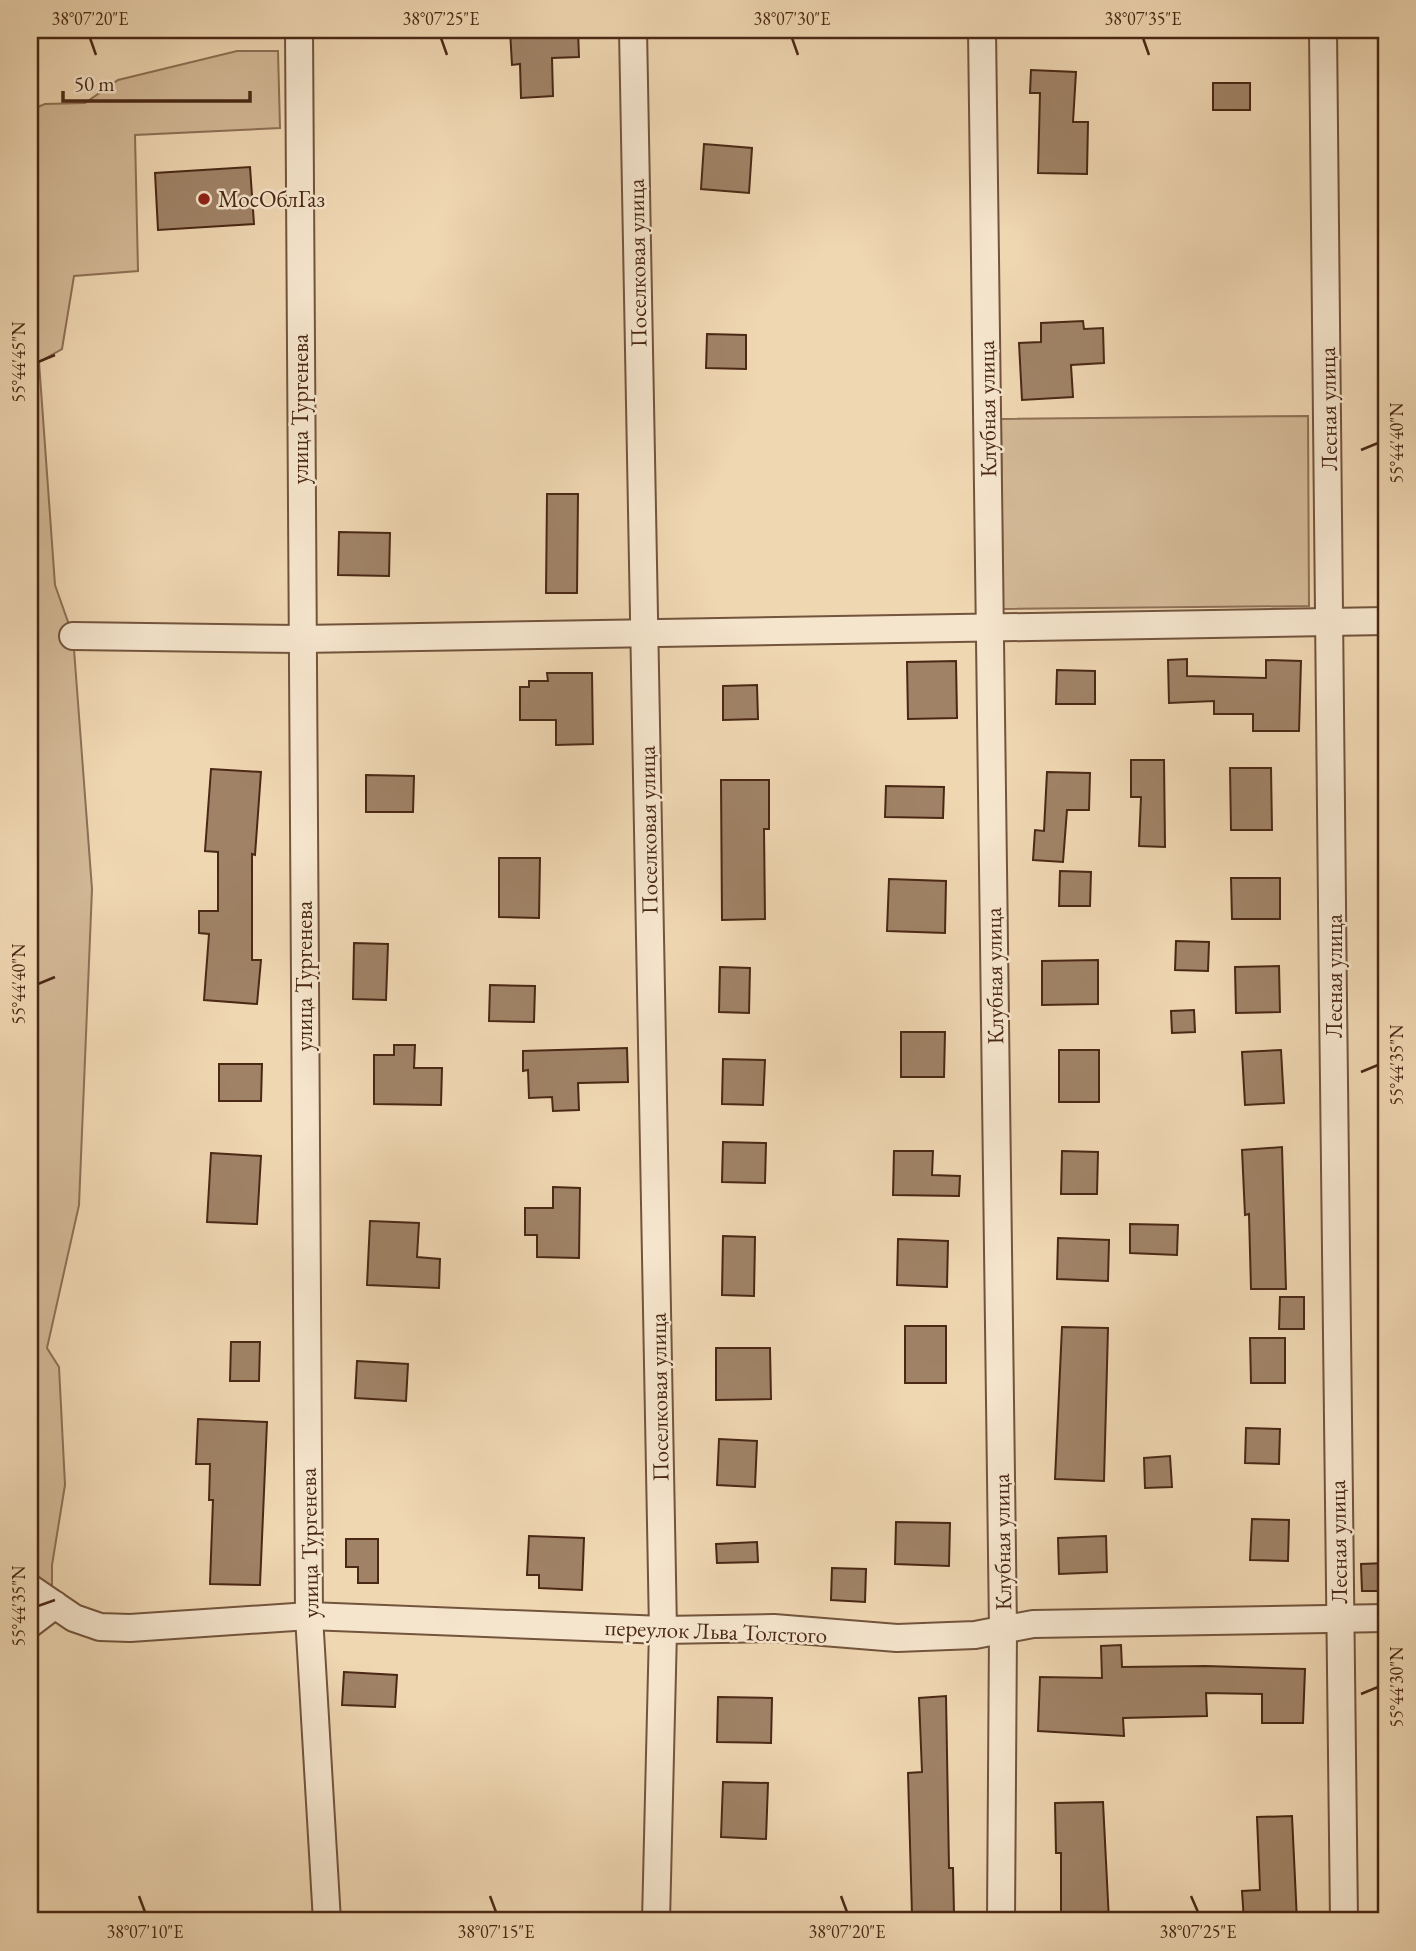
<svg xmlns="http://www.w3.org/2000/svg" width="1416" height="1951" font-family="'EB Garamond',serif">
	<style>
		.green { fill: #d3b997; stroke: #8e7056; stroke-width: 2 }
		.building { fill: #a08367; stroke: #4a2815; stroke-width: 2 }
		.lines { fill: none; stroke-linecap: round; stroke-linejoin: round }
		.minor-casing { stroke: #73543c; stroke-width: 30 }
		.minor { stroke: #f5e5cd; stroke-width: 26 }
		.ticks { fill: none; stroke: #4a2815; stroke-width: 2.5 }
		.poi-dot { fill: #8f2418; stroke: #f5e5cd; stroke-width: 2.5 }
		.labels { text-anchor: middle; stroke-width: 5; stroke-linejoin: round; paint-order: stroke }
		.poi-label { font-size: 23px; fill: #4a2815; stroke: #f5e5cd; text-anchor: start }
		.street-label { font-size: 23px; fill: #4a2815; stroke: #f5e5cd }
		.neatline { fill: none; stroke: #4a2815; stroke-width: 2.5 }
		.ticks-label { font-size: 18px; text-anchor: middle; fill: #4a2815 }
	</style>
	<rect width="100%" height="100%" fill="#efd7b2"/>
	<filter id="stains"><feTurbulence type="fractalNoise" baseFrequency=".00286" numOctaves="4"/><feColorMatrix values="0 0 0 0 .2 0 0 0 0 .09 0 0 0 0 .02 0 0 0 .5 -.17"/></filter>
	<radialGradient id="worn" r=".72"><stop offset=".6" stop-color="#630" stop-opacity="0"/><stop offset="1" stop-color="#630" stop-opacity=".3"/></radialGradient>
	<g class="green">
		<polygon points="237,51 278,51 280,128 135,135 138,271 74,276 62,349 39,362 55,585 73,636 92,889 79,1205 47,1348 59,1367 65,1485 52,1565 52,1602 30,1624 30,110 45,104 85,103 118,80"/>
		<polygon points="1308,416 1309,606 1003,609 1001,419"/>
	</g>
	<g class="building">
		<polygon points="510,30 578,30 579,57 552,58 553,96 521,98 520,64 512,65"/>
		<polygon points="1031,70 1076,72 1073,122 1088,122 1087,174 1038,173 1040,93 1030,93"/>
		<rect x="1213" y="83" width="37" height="27"/>
		<polygon points="704,144 752,148 749,193 701,189"/>
		<polygon points="250,167 254,224 158,230 155,173"/>
		<polygon points="1083,321 1084,329 1103,328 1104,363 1071,365 1073,397 1022,400 1019,343 1041,342 1041,323"/>
		<polygon points="707,334 746,335 746,369 706,368"/>
		<polygon points="547,494 578,494 577,593 546,593"/>
		<polygon points="339,532 390,533 389,576 338,575"/>
		<polygon points="1187,659 1187,676 1266,678 1266,660 1301,661 1299,731 1253,731 1253,714 1214,714 1214,701 1169,703 1168,660"/>
		<polygon points="956,661 957,718 908,719 907,662"/>
		<polygon points="1057,670 1095,671 1095,704 1056,704"/>
		<polygon points="547,673 592,673 593,744 556,745 556,720 520,720 520,687 529,687 529,681 548,681"/>
		<polygon points="757,685 758,719 723,720 723,686"/>
		<polygon points="1131,760 1164,760 1165,847 1139,846 1141,797 1131,797"/>
		<polygon points="1230,768 1271,768 1272,830 1231,830"/>
		<polygon points="211,769 261,772 255,855 252,854 252,960 261,960 257,1004 204,1000 209,934 199,933 199,911 218,911 218,852 205,851"/>
		<polygon points="1047,772 1090,773 1089,810 1067,810 1063,862 1033,860 1035,830 1044,831"/>
		<polygon points="366,775 414,776 413,812 366,812"/>
		<polygon points="721,780 769,780 769,829 764,829 765,919 722,920"/>
		<polygon points="886,786 944,787 943,818 885,817"/>
		<polygon points="499,858 540,858 539,918 499,917"/>
		<polygon points="1060,871 1091,872 1090,906 1059,906"/>
		<polygon points="1231,878 1280,878 1280,919 1232,919"/>
		<polygon points="889,879 946,881 945,933 887,931"/>
		<polygon points="1176,941 1209,942 1208,971 1175,970"/>
		<polygon points="354,943 388,944 386,1000 353,999"/>
		<polygon points="1098,960 1098,1004 1042,1005 1042,961"/>
		<polygon points="1279,966 1280,1012 1236,1013 1235,967"/>
		<polygon points="720,967 750,968 749,1013 719,1012"/>
		<polygon points="490,985 535,986 534,1022 489,1021"/>
		<polygon points="1194,1010 1195,1032 1172,1033 1171,1011"/>
		<polygon points="901,1032 945,1032 944,1077 901,1077"/>
		<polygon points="394,1045 415,1045 414,1068 442,1068 441,1105 374,1104 374,1055 394,1055"/>
		<polygon points="627,1048 628,1082 578,1083 579,1110 553,1111 552,1097 529,1098 528,1070 523,1071 523,1051"/>
		<rect x="1059" y="1050" width="40" height="52"/>
		<polygon points="1281,1050 1284,1103 1245,1105 1242,1052"/>
		<polygon points="723,1059 765,1060 763,1105 722,1104"/>
		<polygon points="219,1064 262,1064 261,1101 219,1101"/>
		<polygon points="723,1142 766,1143 765,1183 722,1182"/>
		<polygon points="1282,1147 1286,1289 1251,1289 1249,1214 1245,1215 1242,1150"/>
		<polygon points="894,1151 933,1151 932,1175 960,1176 959,1196 893,1195"/>
		<polygon points="1062,1151 1098,1152 1097,1194 1061,1194"/>
		<polygon points="211,1153 261,1156 257,1224 207,1222"/>
		<polygon points="553,1187 580,1188 579,1258 537,1257 537,1235 525,1235 525,1208 553,1208"/>
		<polygon points="370,1221 419,1223 417,1257 440,1259 439,1288 367,1285"/>
		<polygon points="1130,1224 1178,1225 1177,1255 1130,1253"/>
		<polygon points="723,1236 755,1237 754,1296 722,1295"/>
		<polygon points="1058,1238 1109,1240 1108,1281 1057,1279"/>
		<polygon points="898,1239 948,1241 947,1287 897,1285"/>
		<polygon points="1280,1297 1304,1297 1304,1329 1279,1329"/>
		<rect x="905" y="1326" width="41" height="57"/>
		<polygon points="1062,1327 1108,1328 1104,1481 1055,1479"/>
		<polygon points="1250,1338 1285,1338 1285,1383 1251,1383"/>
		<polygon points="231,1342 260,1342 259,1381 230,1381"/>
		<polygon points="716,1348 770,1348 771,1399 716,1400"/>
		<polygon points="357,1361 408,1364 406,1401 355,1398"/>
		<polygon points="198,1419 267,1422 260,1585 210,1584 213,1500 209,1500 210,1464 196,1464"/>
		<polygon points="1246,1428 1280,1429 1279,1464 1245,1463"/>
		<polygon points="719,1439 757,1441 755,1487 717,1485"/>
		<polygon points="1170,1456 1172,1487 1145,1488 1144,1458"/>
		<polygon points="1252,1519 1289,1520 1288,1561 1250,1560"/>
		<polygon points="896,1522 950,1523 949,1566 895,1564"/>
		<polygon points="529,1536 584,1538 582,1590 539,1588 539,1575 527,1575"/>
		<polygon points="1106,1536 1107,1572 1059,1574 1058,1538"/>
		<polygon points="346,1539 378,1539 378,1583 358,1583 358,1567 346,1567"/>
		<polygon points="757,1542 758,1562 717,1563 716,1544"/>
		<polygon points="1386,1563 1386,1591 1362,1591 1361,1564"/>
		<polygon points="832,1568 866,1569 865,1602 831,1600"/>
		<polygon points="1121,1645 1122,1667 1206,1666 1305,1669 1303,1723 1262,1723 1262,1694 1206,1693 1207,1716 1123,1718 1124,1736 1038,1731 1040,1677 1102,1678 1101,1646"/>
		<polygon points="344,1672 397,1675 395,1707 342,1705"/>
		<polygon points="946,1696 949,1868 953,1868 954,1914 912,1915 908,1773 922,1772 919,1698"/>
		<polygon points="718,1697 772,1698 771,1743 717,1742"/>
		<polygon points="723,1782 768,1783 766,1839 721,1837"/>
		<polygon points="1103,1802 1109,1921 1061,1921 1061,1853 1056,1853 1055,1803"/>
		<polygon points="1292,1816 1297,1921 1244,1921 1242,1891 1260,1890 1257,1817"/>
	</g>
	<g class="lines">
		<defs>
			<g id="minor">
				<polyline points="299,30 309,1616 327,1921"/>
				<polyline points="633,30 663,1630 656,1921"/>
				<polyline points="982,30 1003,1630 1001,1921"/>
				<path d="M1323,30C1332,660 1333,1291 1344,1921"/>
				<polyline points="73,636 301,639 1386,621"/>
				<polyline points="30,1588 74,1618 100,1627 130,1628 309,1616 663,1630 774,1628 897,1638 975,1635 1033,1624 1386,1618"/>
				<polyline points="30,1624 55,1605"/>
			</g>
		</defs>
		<use href="#minor" class="minor-casing"/>
		<use href="#minor" class="minor"/>
	</g>
	<path class="ticks" d="M90,38L96,55M441,38L447,55M792,38L798,55M1143,38L1149,55M38,362L55,355M1361,450L1378,443M38,984L55,977M1361,1072L1378,1065M38,1606L55,1600M1361,1694L1378,1687M139,1896L145,1912M490,1896L496,1912M841,1896L847,1912M1191,1896L1198,1912"/>
	<circle class="poi-dot" cx="204" cy="199" r="7"/>
	<g class="labels">
		<g class="poi-label">
			<text x="218" y="207">МосОблГаз</text>
		</g>
		<g class="street-label">
			<text transform="translate(637 263) rotate(-91)" y="8">Поселковая улица</text>
			<text transform="translate(300 409) rotate(-90)" y="8">улица Тургенева</text>
			<text transform="translate(987 409) rotate(-91)" y="8">Клубная улица</text>
			<text transform="translate(1328 409) rotate(-91)" y="8">Лесная улица</text>
			<text transform="translate(648 830) rotate(-91)" y="8">Поселковая улица</text>
			<text transform="translate(304 976) rotate(-90)" y="8">улица Тургенева</text>
			<text transform="translate(994 976) rotate(-91)" y="8">Клубная улица</text>
			<text transform="translate(1334 976) rotate(-90)" y="8">Лесная улица</text>
			<text transform="translate(659 1397) rotate(-91)" y="8">Поселковая улица</text>
			<text transform="translate(1002 1542) rotate(-91)" y="8">Клубная улица</text>
			<text transform="translate(1338 1542) rotate(-91)" y="8">Лесная улица</text>
			<text transform="translate(309 1543) rotate(-91)" y="8">улица Тургенева</text>
			<text transform="translate(716 1631) rotate(2)" y="8">переулок Льва Толстого</text>
		</g>
	</g>
	<rect width="1416" height="1951" fill="none" stroke="#efd7b2" stroke-width="77"/>
	<path d="M63 91v10h187v-10" fill="none" stroke="#4a2815" stroke-width="3.5"/>
	<text x="74" y="91" font-size="21" fill="#4a2815" stroke="#f5e5cd" stroke-width="5" paint-order="stroke">50 m</text>
	<rect x="38" y="38" width="1340" height="1874" class="neatline"/>
	<g class="ticks-label">
		<text x="90" y="25">38°07'20"E</text>
		<text x="441" y="25">38°07'25"E</text>
		<text x="792" y="25">38°07'30"E</text>
		<text x="1143" y="25">38°07'35"E</text>
		<text transform="translate(19 362) rotate(-90)" y="6">55°44'45"N</text>
		<text transform="translate(1397 443) rotate(-90)" y="6">55°44'40"N</text>
		<text transform="translate(19 984) rotate(-90)" y="6">55°44'40"N</text>
		<text transform="translate(1397 1065) rotate(-90)" y="6">55°44'35"N</text>
		<text transform="translate(19 1606) rotate(-90)" y="6">55°44'35"N</text>
		<text transform="translate(1397 1687) rotate(-90)" y="6">55°44'30"N</text>
		<text x="145" y="1938">38°07'10"E</text>
		<text x="496" y="1938">38°07'15"E</text>
		<text x="847" y="1938">38°07'20"E</text>
		<text x="1198" y="1938">38°07'25"E</text>
	</g>
	<rect width="100%" height="100%" filter="url(#stains)"/>
	<rect width="100%" height="100%" fill="url(#worn)"/>
</svg>
